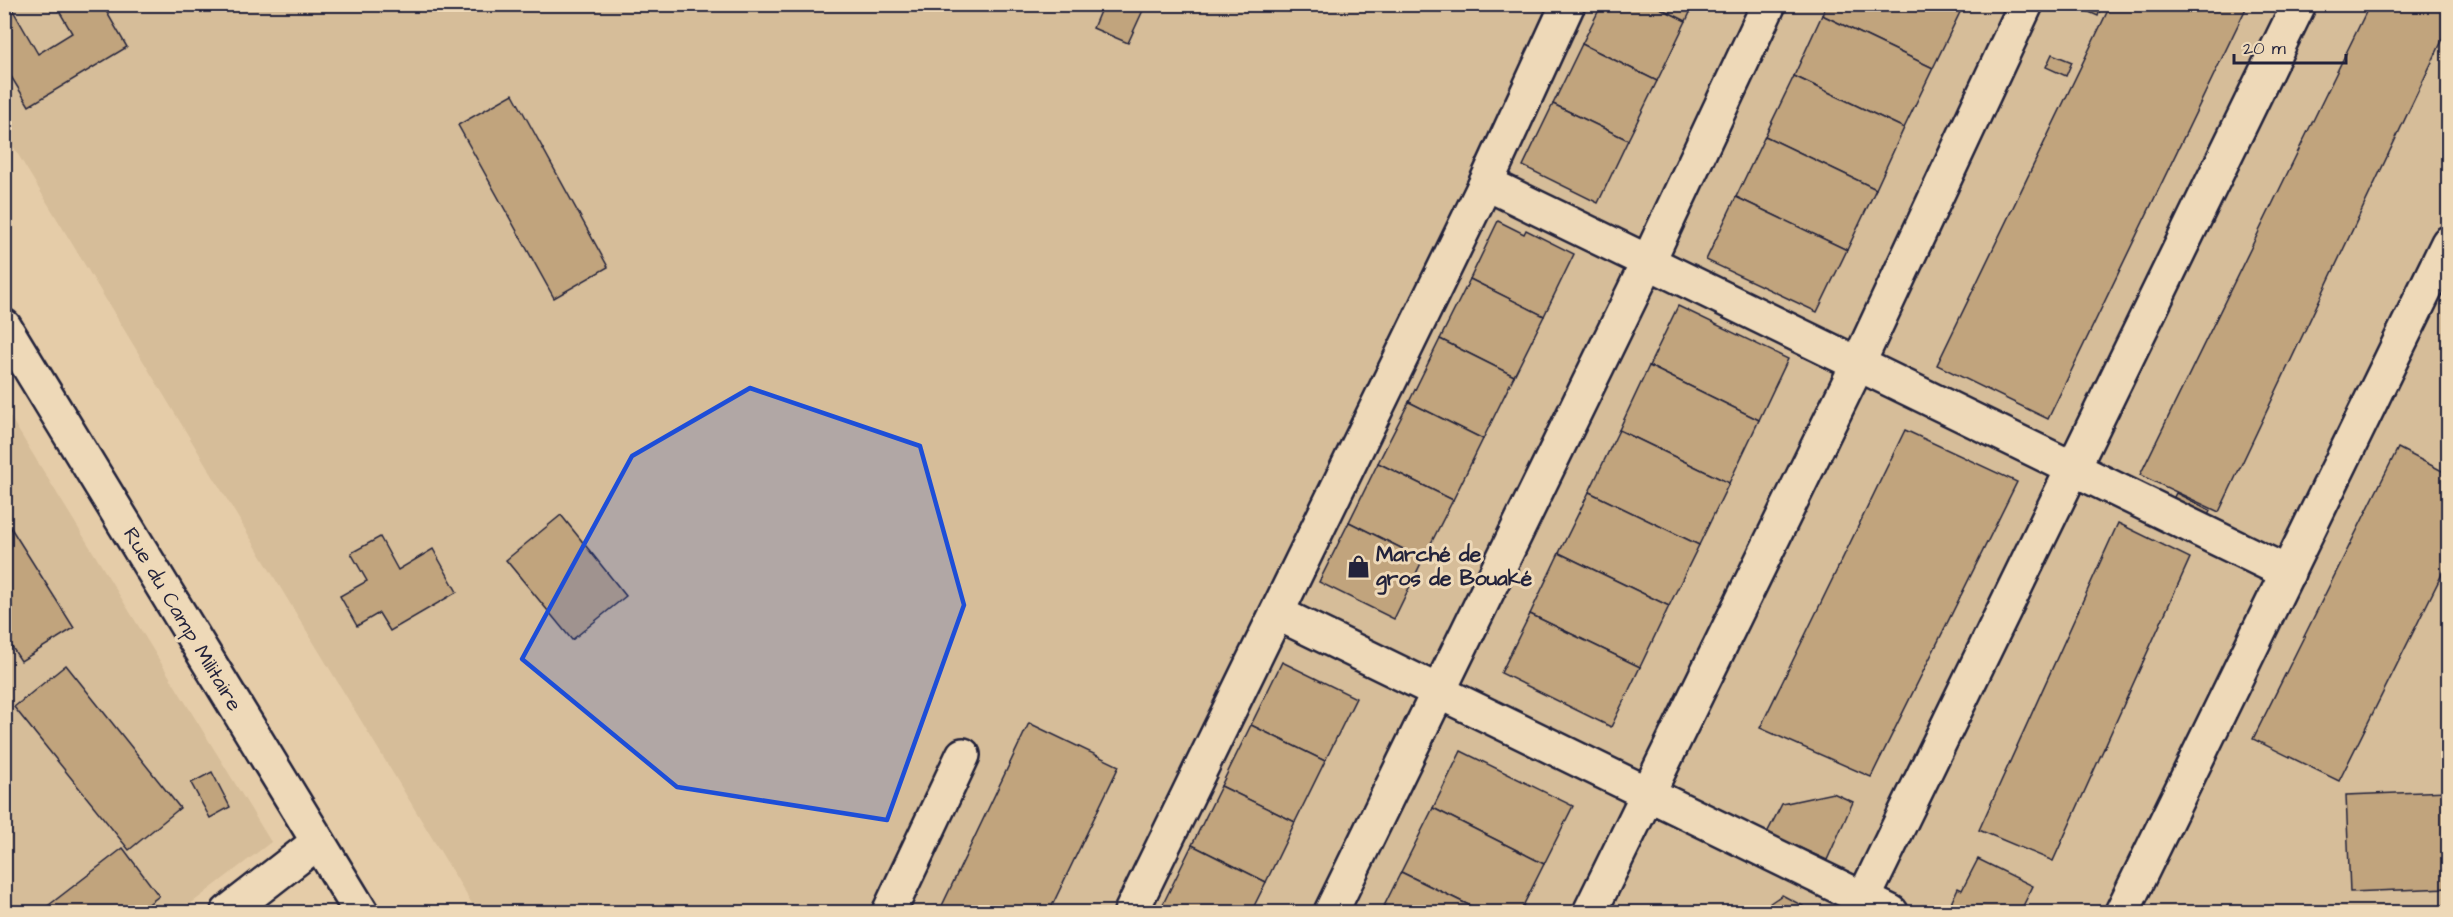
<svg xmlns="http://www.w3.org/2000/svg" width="2453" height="917" font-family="'Architects Daughter',sans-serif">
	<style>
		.built { fill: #d6bd99 }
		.building { fill: #c1a47d; stroke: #22223b; stroke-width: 1.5 }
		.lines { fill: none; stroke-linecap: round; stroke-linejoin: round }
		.minor-casing { stroke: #22223b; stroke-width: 38 }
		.minor { stroke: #eed9b8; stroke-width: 33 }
		.marked { fill: #1d4ed8; fill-opacity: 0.2; stroke: #1d4ed8; stroke-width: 4.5; stroke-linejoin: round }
		.labels { text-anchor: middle; stroke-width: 6; stroke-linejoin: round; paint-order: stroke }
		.poi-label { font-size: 21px; font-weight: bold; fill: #22223b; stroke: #eed9b8; text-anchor: start }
		.street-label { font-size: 21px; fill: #22223b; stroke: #eed9b8 }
	</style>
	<rect width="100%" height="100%" fill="#e5cca8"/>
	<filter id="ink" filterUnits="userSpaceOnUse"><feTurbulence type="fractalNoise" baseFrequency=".0167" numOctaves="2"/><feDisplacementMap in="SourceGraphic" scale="12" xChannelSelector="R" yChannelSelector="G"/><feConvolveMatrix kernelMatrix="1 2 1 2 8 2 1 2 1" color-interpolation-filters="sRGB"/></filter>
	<g filter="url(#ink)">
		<g class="built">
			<polygon points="5,5 2448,5 2448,912 477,912 5,133"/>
			<polygon points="4,407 271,842 180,912 5,912"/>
		</g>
		<g class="building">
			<polygon points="4,4 15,4 11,7 38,54 72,33 55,4 102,4 127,47 29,106 4,65"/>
			<polygon points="1103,4 1140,4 1145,6 1128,43 1093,28"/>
			<polygon points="1602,4 1652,4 1686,21 1657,81 1582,44"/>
			<polygon points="1652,4 1694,4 1686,21"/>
			<polygon points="1827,4 1959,4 1963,6 1933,68 1822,15"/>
			<polygon points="2071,4 2102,4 2098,16"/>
			<polygon points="2111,4 2248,4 2048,419 1937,365"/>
			<polygon points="2370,4 2437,4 2448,9 2448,28 2219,512 2140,475"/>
			<polygon points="1822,15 1933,68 1904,128 1794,76"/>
			<polygon points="1582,44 1657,81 1628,140 1553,104"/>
			<polygon points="2052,54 2072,62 2066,76 2046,67"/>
			<polygon points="1794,76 1904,128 1876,189 1765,136"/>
			<polygon points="513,94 608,267 554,298 458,125"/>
			<polygon points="1553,104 1628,140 1598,203 1523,166"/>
			<polygon points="1765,136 1876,189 1847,250 1736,197"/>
			<polygon points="1736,197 1847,250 1817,312 1706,260"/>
			<polygon points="1498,221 1524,234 1526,230 1574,254 1544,316 1470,279"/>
			<polygon points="1470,279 1544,316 1514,376 1440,339"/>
			<polygon points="1678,306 1788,359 1759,420 1649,366"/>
			<polygon points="1440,339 1514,376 1483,439 1409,402"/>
			<polygon points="1649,366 1759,420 1729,483 1619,430"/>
			<polygon points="1409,402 1483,439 1453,500 1378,463"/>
			<polygon points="1619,430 1729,483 1699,545 1589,492"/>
			<polygon points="1905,430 2017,482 1871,777 1760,728"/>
			<polygon points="2398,448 2448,474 2448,562 2339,781 2253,739"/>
			<polygon points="1378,463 1453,500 1423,559 1349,522"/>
			<polygon points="1589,492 1699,545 1669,606 1559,553"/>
			<polygon points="2176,493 2210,510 2207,517 2172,501"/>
			<polygon points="561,515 626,596 572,640 506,560"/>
			<polygon points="4,517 74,628 21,661 4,635"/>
			<polygon points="1349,522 1423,559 1394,619 1319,582"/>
			<polygon points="2118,523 2190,558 2053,861 1979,830"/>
			<polygon points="380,537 398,570 433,549 457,592 390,631 379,613 357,626 340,596 367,581 351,553"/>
			<polygon points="1559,553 1669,606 1640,667 1530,614"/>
			<polygon points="1530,614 1640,667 1611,727 1501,673"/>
			<polygon points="1282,662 1356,698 1325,761 1251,725"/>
			<polygon points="66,665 180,808 129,850 14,707"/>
			<polygon points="1029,723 1119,766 1049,912 939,912"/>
			<polygon points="1251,725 1325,761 1295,822 1221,786"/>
			<polygon points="1461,751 1573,806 1544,864 1433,808"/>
			<polygon points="212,772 230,807 210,818 191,783"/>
			<polygon points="1221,786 1295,822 1266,882 1192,845"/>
			<polygon points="2448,791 2448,888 2350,892 2346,795"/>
			<polygon points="1833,793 1853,802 1827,860 1767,833 1782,804"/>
			<polygon points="1433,808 1544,864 1520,912 1483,912 1401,872"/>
			<polygon points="1192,845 1266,882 1251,912 1176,912 1162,906"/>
			<polygon points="123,848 159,896 138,912 40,912"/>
			<polygon points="1978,859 2033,886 2020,912 1947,912 1958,888 1962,890"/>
			<polygon points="1401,872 1483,912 1381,912"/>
			<polygon points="1782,895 1803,906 1800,912 1757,912"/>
		</g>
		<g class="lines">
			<defs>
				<g id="minor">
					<polyline points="1486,183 2288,573"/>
					<polyline points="4,326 361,912"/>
					<polyline points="1277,613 1891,912"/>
					<polyline points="228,912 318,842"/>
					<polyline points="889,912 963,755"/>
					<polyline points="1131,912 1486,183 1568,4"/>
					<polyline points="1331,912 1648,262 1769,4"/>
					<polyline points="1590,912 1858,364 2026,4"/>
					<polyline points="1857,912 2299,4"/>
					<polyline points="2122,912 2448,243"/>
				</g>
			</defs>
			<use href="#minor" class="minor-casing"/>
			<use href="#minor" class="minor"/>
		</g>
	</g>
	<path class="marked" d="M750,388L920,446L964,605L887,820L677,787L522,659L632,456Z"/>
	<defs>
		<symbol id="shop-bare" viewBox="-9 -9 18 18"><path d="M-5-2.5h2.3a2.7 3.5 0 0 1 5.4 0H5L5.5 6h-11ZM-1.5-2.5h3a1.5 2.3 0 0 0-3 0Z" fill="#22223b" stroke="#eed9b8" stroke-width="2.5" paint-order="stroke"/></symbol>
	</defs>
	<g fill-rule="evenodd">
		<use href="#shop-bare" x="1342" y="550" width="33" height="33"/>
	</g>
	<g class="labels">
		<g class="poi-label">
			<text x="1376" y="561">Marché de<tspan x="1376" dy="24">gros de Bouaké</tspan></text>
		</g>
		<g class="street-label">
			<text transform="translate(183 619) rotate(59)" y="7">Rue du Camp Militaire</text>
		</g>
	</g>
	<rect width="2453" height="917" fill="none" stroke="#eed9b8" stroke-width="24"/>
	<rect x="12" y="12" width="2429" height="893" fill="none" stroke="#22223b" stroke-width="2" filter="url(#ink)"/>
	<path d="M2234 54v9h112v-9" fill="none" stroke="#22223b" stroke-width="3"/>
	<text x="2243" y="54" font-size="18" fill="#22223b" stroke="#eed9b8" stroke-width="4.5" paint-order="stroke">20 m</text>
</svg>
